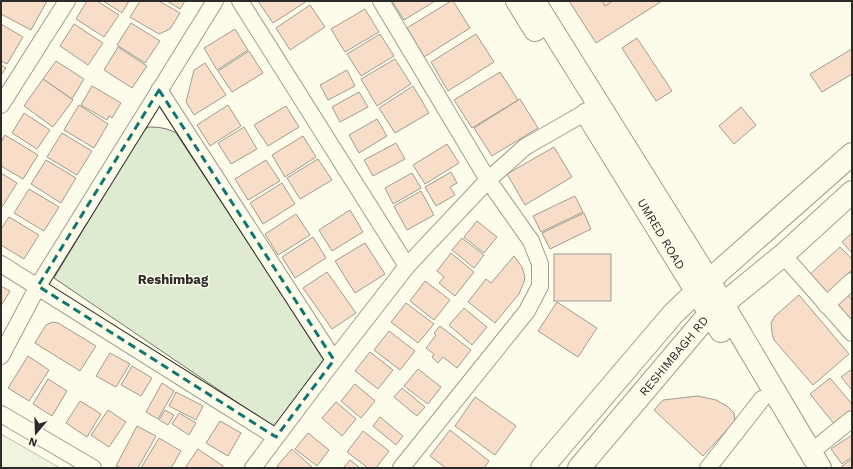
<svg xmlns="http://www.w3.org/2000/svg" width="853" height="469" font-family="'Work Sans',sans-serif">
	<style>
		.green { fill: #deebd1; stroke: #74746e }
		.building { fill: #f2b8a0; stroke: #2b2b2b }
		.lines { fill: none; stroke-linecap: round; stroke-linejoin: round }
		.minor-casing { stroke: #2b2b2b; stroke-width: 18 }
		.secondary-casing { stroke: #2b2b2b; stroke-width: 24 }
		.primary-casing { stroke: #2b2b2b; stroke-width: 24 }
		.minor { stroke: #fdfbea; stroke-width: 16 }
		.secondary { stroke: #fdfbea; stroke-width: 22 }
		.primary { stroke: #fdfbea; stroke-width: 22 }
		.marked { fill: none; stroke: #0f766e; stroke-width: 3; stroke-dasharray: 8 5; stroke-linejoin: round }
		.labels { text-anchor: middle; stroke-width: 3; stroke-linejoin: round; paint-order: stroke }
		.street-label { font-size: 12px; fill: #2b2b2b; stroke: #fdfbea }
		.neighbourhood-label { font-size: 13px; font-weight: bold; fill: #2b2b2b; stroke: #fdfbea }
	</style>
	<rect width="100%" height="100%" fill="#fdfbea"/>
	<g class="green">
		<path d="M148,127C159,127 167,128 176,133L326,361L275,428L54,278L141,134Z"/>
		<polygon points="1,434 60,468 1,468"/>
	</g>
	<g class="building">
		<polygon points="2,1 47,1 31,30 1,14 1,3"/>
		<polygon points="87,1 97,1 119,15 104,37 76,19"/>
		<polygon points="103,1 129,1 122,13"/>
		<polygon points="140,1 159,1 180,13 170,29 159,34 130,17"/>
		<polygon points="167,1 185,1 180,9"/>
		<polygon points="258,1 307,1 273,23"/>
		<polygon points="392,1 435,1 404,20"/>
		<polygon points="451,1 453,1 470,28 424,57 407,28"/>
		<polygon points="569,1 662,1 596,43"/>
		<polygon points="602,1 613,1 605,6"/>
		<polygon points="310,5 325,27 290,50 276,28"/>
		<polygon points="365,9 379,32 345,52 331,29"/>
		<polygon points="131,23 160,41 145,63 117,45"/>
		<polygon points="1,24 23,37 7,64 1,61"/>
		<polygon points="74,24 103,43 88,65 60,46"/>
		<polygon points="235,29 248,50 217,70 204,48"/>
		<polygon points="380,34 394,56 361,76 347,54"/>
		<polygon points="476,34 494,62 448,91 431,62"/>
		<polygon points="637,38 672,91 656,101 622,48"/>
		<polygon points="118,47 147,66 132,88 104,70"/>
		<polygon points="852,49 852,74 822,92 810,74"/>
		<polygon points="249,51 263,73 232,92 218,71"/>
		<polygon points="395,59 411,84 377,106 361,79"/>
		<polygon points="56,61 84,79 72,99 43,79"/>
		<polygon points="205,63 226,95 194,115 186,102 194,70"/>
		<polygon points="1,65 6,68 1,75"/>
		<polygon points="347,70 355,86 328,100 320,85"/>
		<polygon points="500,72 518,100 472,128 454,100"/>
		<polygon points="43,79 73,100 53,127 24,106"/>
		<polygon points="92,86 121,103 112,118 109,116 107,120 81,105"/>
		<polygon points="413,86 429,113 395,133 379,108"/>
		<polygon points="359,92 368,107 340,122 332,107"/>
		<polygon points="520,99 538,128 492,156 474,128"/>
		<polygon points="79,105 108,124 94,148 64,130"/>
		<polygon points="228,105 241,126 210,146 197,125"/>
		<polygon points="286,106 299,127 268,146 254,125"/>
		<polygon points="741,107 756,125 734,144 719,126"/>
		<polygon points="24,113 50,130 37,149 12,133"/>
		<polygon points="377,119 387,136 359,153 349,135"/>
		<polygon points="244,127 257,149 231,164 218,143"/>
		<polygon points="62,133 92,151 77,175 47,157"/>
		<polygon points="5,135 38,155 23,179 1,166 1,142"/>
		<polygon points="303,136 316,157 285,177 272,155"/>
		<polygon points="396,143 405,159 373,176 364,160"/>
		<polygon points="447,144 459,163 425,184 413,165"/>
		<polygon points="554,147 572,177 525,205 507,174"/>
		<polygon points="318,159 332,180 300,199 287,178"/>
		<polygon points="46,160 76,178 61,203 31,184"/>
		<polygon points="266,160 280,181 248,200 235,179"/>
		<polygon points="451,172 457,183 450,187 455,195 436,206 425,187"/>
		<polygon points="1,173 17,183 2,207 1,206"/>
		<polygon points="412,173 421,188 393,204 385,188"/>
		<polygon points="282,183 295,204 263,224 250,203"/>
		<polygon points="29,189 59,207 44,231 14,213"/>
		<polygon points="421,191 434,215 407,230 394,206"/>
		<polygon points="575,196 583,212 541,232 533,216"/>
		<polygon points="350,210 363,232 332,251 319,230"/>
		<polygon points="584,213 591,229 550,249 542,233"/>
		<polygon points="296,214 310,235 278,255 265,234"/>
		<polygon points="9,217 39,235 24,259 1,245 1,229"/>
		<polygon points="477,221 497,237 484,253 464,237"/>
		<polygon points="852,233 852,253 842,242"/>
		<polygon points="313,237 326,258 295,278 282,257"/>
		<polygon points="462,238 484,255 474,268 452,250"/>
		<polygon points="365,243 385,274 355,293 335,261"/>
		<polygon points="840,247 852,259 852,270 825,295 808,276"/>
		<polygon points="451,253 474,272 455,296 439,283 444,277 437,271"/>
		<rect x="554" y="254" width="57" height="47"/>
		<polygon points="514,256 522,267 525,277 524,282 519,294 495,323 468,302 486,279 491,283"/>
		<polygon points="327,272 356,313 332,329 303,288"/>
		<polygon points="425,281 450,300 434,320 410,301"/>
		<polygon points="1,286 10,291 1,306"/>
		<polygon points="845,292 852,300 852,326 832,305"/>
		<polygon points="799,295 849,354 813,385 774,340 772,333 771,323 775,316"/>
		<polygon points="557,302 597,328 578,357 538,331"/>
		<polygon points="406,303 434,324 418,343 391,322"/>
		<polygon points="464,308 487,327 472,345 449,325"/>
		<polygon points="53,322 58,323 96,346 80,371 35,343 46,325"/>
		<polygon points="440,326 471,350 457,368 443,357 438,363 432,357 434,354 426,348 436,335 434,333"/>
		<polygon points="389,331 415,351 400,370 374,350"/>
		<polygon points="370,352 393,370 378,389 355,371"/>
		<polygon points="110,353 130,364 116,387 96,376"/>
		<polygon points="28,356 49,370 29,401 8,388"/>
		<polygon points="132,366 152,378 141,396 121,385"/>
		<polygon points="418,369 441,387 428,404 404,386"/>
		<polygon points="852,369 852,390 841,377"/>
		<polygon points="830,378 852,404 852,411 835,425 810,394"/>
		<polygon points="48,379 67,391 52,416 33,404"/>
		<polygon points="162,383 174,391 158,419 146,412"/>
		<polygon points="355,384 375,401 361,418 341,401"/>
		<polygon points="402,388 425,407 417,416 394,397"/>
		<polygon points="176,392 203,406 196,420 169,406"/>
		<polygon points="698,396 716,400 727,406 734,413 735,421 703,456 654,410 663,400"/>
		<polygon points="475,397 516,426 495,455 455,426"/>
		<polygon points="80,401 101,414 87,437 66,423"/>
		<polygon points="336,402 356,419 342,436 322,418"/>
		<polygon points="108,410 126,422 109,447 91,435"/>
		<polygon points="165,410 174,415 168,425 159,420"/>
		<polygon points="179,413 196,423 189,435 172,424"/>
		<polygon points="380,417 403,436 396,445 373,426"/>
		<polygon points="220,421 241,433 228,456 206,443"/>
		<polygon points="137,426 156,436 138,468 121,468 116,466"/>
		<polygon points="450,430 489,461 484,468 446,468 430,456"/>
		<polygon points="363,431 389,451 376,468 368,468 347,452"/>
		<polygon points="308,433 329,450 317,466 295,449"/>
		<polygon points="852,435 852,457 842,464 831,449"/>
		<polygon points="159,438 181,451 171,468 141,468"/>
		<polygon points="198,449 223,466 222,468 185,468"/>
		<polygon points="292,449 312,467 310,468 280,468 277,466"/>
		<polygon points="852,459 852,468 843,468 842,466"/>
		<polygon points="350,460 360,468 343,468"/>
	</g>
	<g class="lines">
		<defs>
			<g id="minor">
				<polyline points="240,1 407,266 334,360 253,468"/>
				<polyline points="381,1 488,180 531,241 540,264 540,286 527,311 401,468"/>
				<polyline points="159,90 334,360"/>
				<polyline points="1,105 67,1"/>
				<polyline points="783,255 852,333"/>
				<polyline points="1,264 276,437"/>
				<polyline points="407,266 488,180 525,147 586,112"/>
				<polyline points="826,305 852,281"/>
				<polyline points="1,356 38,286 215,1"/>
				<polyline points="1,414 93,468"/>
				<polyline points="811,452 852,419"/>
				<polyline points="708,468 762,399"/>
			</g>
			<g id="secondary">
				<polyline points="542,468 673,314 696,292 852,154"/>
				<polyline points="579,468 710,313 722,305 783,255 852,192"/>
			</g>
			<g id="primary">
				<polyline points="517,1 535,30"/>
				<polyline points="534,1 709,281 820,468"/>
				<polyline points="587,114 721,331"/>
			</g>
		</defs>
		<use href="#minor" class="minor-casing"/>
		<use href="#secondary" class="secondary-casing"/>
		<use href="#primary" class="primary-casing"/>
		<use href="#minor" class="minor"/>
		<use href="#secondary" class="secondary"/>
		<use href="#primary" class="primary"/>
	</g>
	<path d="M0 0H853V469H0ZM159,90L334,360L276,437L38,286Z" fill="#fdfbea" fill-opacity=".55" fill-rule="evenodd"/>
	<path class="marked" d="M159,90L334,360L276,437L38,286Z"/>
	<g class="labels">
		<g class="street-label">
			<text transform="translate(661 234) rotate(59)" y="4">UMRED ROAD</text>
			<text transform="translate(674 356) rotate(-50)" y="4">RESHIMBAGH RD</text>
		</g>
		<g class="neighbourhood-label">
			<text x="173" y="284">Reshimbag</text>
		</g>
	</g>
	<rect width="853" height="469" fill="none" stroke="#2b2b2b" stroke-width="4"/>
	<g transform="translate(36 433) rotate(199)" stroke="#fdfbea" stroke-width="3" paint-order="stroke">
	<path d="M0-3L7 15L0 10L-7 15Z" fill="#2b2b2b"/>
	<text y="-6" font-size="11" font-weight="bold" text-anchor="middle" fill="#2b2b2b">N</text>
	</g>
</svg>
